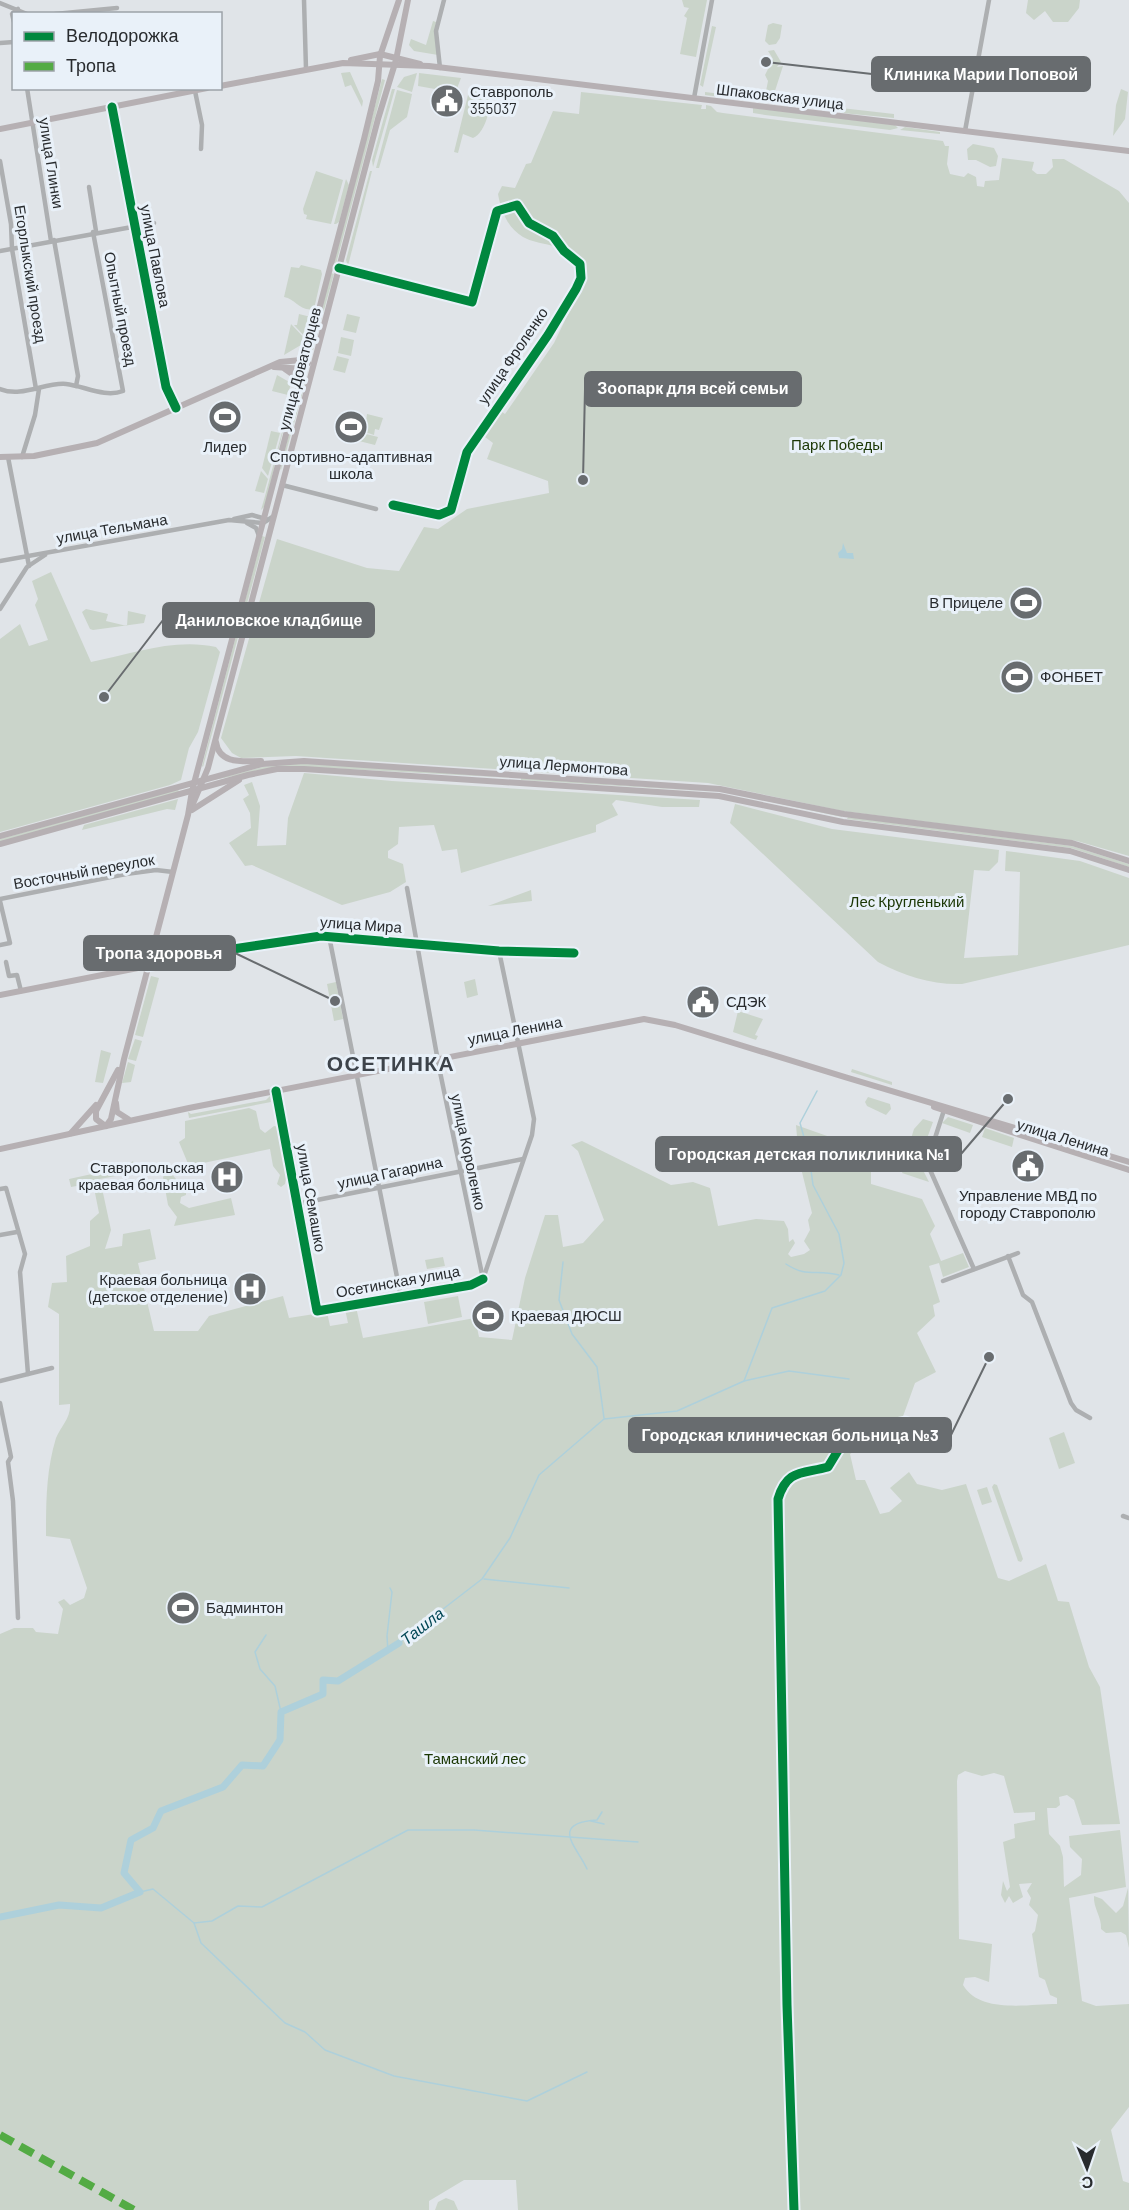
<svg xmlns="http://www.w3.org/2000/svg" width="1129" height="2210" font-family="Barlow,sans-serif">
	<style>
		.green { fill: #cad4ca; fill-rule: evenodd }
		.water { fill: #aed0db }
		.lines { fill: none; stroke-linecap: round; stroke-linejoin: round }
		.stream { stroke: #aed0db; stroke-width: 1.5 }
		.river { stroke: #aed0db; stroke-width: 7 }
		.minor { stroke: #adafb1; stroke-width: 4.5 }
		.major { stroke: #b6b0b3; stroke-width: 6 }
		.quiet { stroke: #53ab44; stroke-width: 8; stroke-dasharray: 15 8; stroke-linecap: butt }
		.cycleway-casing { stroke: #e9f1f9; stroke-width: 13 }
		.cycleway { stroke: #00873e; stroke-width: 9 }
		.labels { text-anchor: middle; stroke-width: 6; stroke-linejoin: round; paint-order: stroke }
		.poi-label { font-size: 15px; fill: #282b2e; stroke: #e9f1f9; text-anchor: start }
		.street-label { font-size: 15px; fill: #282b2e; stroke: #e9f1f9 }
		.park-label { font-size: 15px; fill: #1a3603; stroke: #e9f1f9 }
		.water-label { font-size: 16px; font-style: italic; fill: #004655; stroke: #e9f1f9 }
		.district-label { font-size: 21px; font-weight: bold; letter-spacing: 1.5px; fill: #3d434a; stroke: #e9f1f9 }
		.leader { fill: none; stroke: #686c6f; stroke-width: 2 }
		.callout-dot { fill: #686c6f; stroke: #e9f1f9; stroke-width: 2 }
		.callout { fill: #686c6f; stroke: #686c6f; stroke-width: 2 }
		.callout-label { font-size: 16px; text-anchor: middle; font-weight: bold; fill: #fff }
	</style>
	<rect width="100%" height="100%" fill="#e0e4e8"/>
	<g class="green">
		<polygon points="682,0 707,0 696,57 680,54 687,18 684,16 689,8 684,7"/>
		<polygon points="1028,0 1080,0 1079,8 1068,22 1053,22 1045,11 1034,20 1026,13"/>
		<polygon points="433,21 436,22 435,37 438,55 414,51 409,45 411,39 426,45"/>
		<polygon points="773,23 782,25 780,38 776,44 769,45 765,41 768,25"/>
		<polygon points="712,26 716,27 703,87 700,85"/>
		<polygon points="774,50 781,62 777,67 783,66 774,94 766,91 768,81 765,75 773,59 768,51"/>
		<polygon points="350,72 363,101 362,107 351,85 345,87 341,73"/>
		<polygon points="417,73 412,92 397,87 404,77"/>
		<polygon points="419,73 461,78 456,91 452,92 418,86"/>
		<polygon points="382,79 385,80 336,264 334,263"/>
		<path d="M479,88L486,91C494,102 486,133 473,138L463,134L458,153L454,152L468,95Z"/>
		<polygon points="392,89 395,89 373,167 372,160"/>
		<polygon points="1121,89 1128,92 1125,119 1113,136 1116,105"/>
		<polygon points="397,90 412,94 407,117 390,130 379,168 376,168"/>
		<path d="M581,92L702,105L701,109H706V105L711,106L717,112L723,113L943,141L945,146H949L947,164L950,174L964,177L968,173L976,177L977,186L984,187L985,181L999,180L1002,158L1034,162L1032,170L1037,174H1046L1053,167L1052,159H1064L1119,191L1129,203V856L1077,841L843,811L708,783L296,756L241,758L232,753L221,738L277,539L367,568L399,571L424,527L438,529L467,509L549,493L548,481L487,459L493,443L481,434L498,409L505,414L554,343L584,281C587,240 546,250 523,237C507,227 501,211 498,194L502,186L515,188L526,164L531,163L553,111L579,114Z"/>
		<polygon points="705,92 746,97 744,100 705,95"/>
		<polygon points="783,100 835,106 835,110 782,105 780,101"/>
		<polygon points="753,108 895,125 898,128 890,130 765,115 753,113"/>
		<polygon points="841,108 894,114 894,118 842,113"/>
		<polygon points="905,127 940,132 940,134 900,130"/>
		<polygon points="973,144 994,148 998,156 996,166 990,167 976,160 968,160 967,149"/>
		<polygon points="316,171 343,180 331,224 306,219 307,215 304,214 303,209"/>
		<polygon points="370,171 372,171 348,266 346,260"/>
		<polygon points="346,179 349,185 339,222 336,224 334,224"/>
		<path d="M301,265L321,270L322,274L314,309C300,312 296,299 284,297L291,267L299,268Z"/>
		<polygon points="331,273 334,274 313,350 311,349"/>
		<polygon points="299,314 311,317 306,338 294,325 297,325"/>
		<polygon points="347,314 360,317 356,333 343,330"/>
		<polygon points="313,318 307,345 306,342 284,355 291,324 307,341"/>
		<polygon points="341,337 354,340 351,356 338,353"/>
		<polygon points="337,356 349,359 345,373 333,370"/>
		<polygon points="277,375 291,383 288,395 272,391"/>
		<polygon points="302,383 305,384 281,470 280,469"/>
		<polygon points="289,406 265,506 261,510 265,496"/>
		<polygon points="367,414 383,418 379,430 375,429 374,435 365,432"/>
		<polygon points="271,431 280,433 268,476 262,468"/>
		<polygon points="362,433 378,437 375,445 359,441"/>
		<polygon points="261,471 268,479 264,493 255,491"/>
		<polygon points="262,536 265,537 203,767 202,766"/>
		<path d="M51,572L91,662C133,654 173,638 216,647L220,652L198,732L189,748L181,780L170,785L0,832V639L20,624L29,646L48,640L35,605L38,599L32,581Z"/>
		<polygon points="86,609 108,614 106,621 127,626 128,611 146,615 144,623 93,630 90,629 82,612"/>
		<polygon points="289,764 321,764 517,778 289,766 213,780 263,767"/>
		<polygon points="304,773 392,781 700,800 699,807 662,807 616,800 612,804 618,815 596,825 596,832 461,873 457,849 442,851 434,825 399,827 398,844 388,851 388,858 403,864 406,882 390,892 342,905 252,865 245,866 229,843 251,828 250,813 243,799 249,795 244,785 252,782 260,806 257,846 286,845 288,818"/>
		<polygon points="521,778 719,792 521,780"/>
		<polygon points="178,789 179,792 0,842 0,839"/>
		<polygon points="724,792 842,816 842,817"/>
		<polygon points="178,799 175,810 167,809 82,830 84,825"/>
		<path d="M735,804L832,829L999,850L998,862L989,871L974,870L964,958L1018,955L1020,872L1005,871L1006,851L1080,861L1129,878V945L962,984C932,985 904,976 878,962L730,823Z"/>
		<polygon points="848,817 1072,846 1129,864 1129,867 1071,848 847,819"/>
		<polygon points="531,890 532,901 488,906"/>
		<polygon points="151,976 159,978 143,1037 135,1035"/>
		<polygon points="475,979 478,995 467,998 464,982"/>
		<polygon points="336,982 343,1019 334,1021 327,984"/>
		<polygon points="738,1011 763,1019 755,1035 758,1036 756,1040 733,1032"/>
		<polygon points="135,1039 142,1041 136,1061 128,1059"/>
		<polygon points="101,1050 111,1053 103,1083 95,1082"/>
		<polygon points="128,1062 135,1065 131,1082 122,1083"/>
		<polygon points="852,1069 892,1082 892,1085 851,1072"/>
		<polygon points="270,1096 271,1102 189,1118 188,1112 191,1114 266,1100"/>
		<polygon points="868,1097 890,1104 891,1109 886,1115 867,1106 865,1102"/>
		<polygon points="249,1108 256,1111 260,1129 265,1133 274,1126 278,1127 288,1167 285,1184 281,1187 277,1184 280,1175 273,1166 270,1149 189,1166 179,1142 185,1138 185,1121"/>
		<polygon points="948,1117 973,1125 970,1133 942,1123"/>
		<polygon points="923,1119 933,1122 925,1144 914,1148 910,1142 914,1129"/>
		<path d="M796,1125L830,1137L828,1151L871,1164V1184L922,1199L935,1226L930,1234L941,1261L963,1253L969,1267L943,1277L939,1263L929,1266L940,1302L933,1305L935,1316L917,1333L936,1372L915,1383L897,1433L869,1441L850,1454L856,1480H865L880,1514L889,1512L902,1501L890,1488L909,1472L917,1484L942,1490L966,1484L998,1578L1009,1581L1046,1564L1058,1601L1069,1602L1089,1667L1100,1687L1120,1824L1082,1825L1074,1800L1067,1795L1059,1797L1060,1805L1056,1808H1047L1049,1834L1060,1846L1063,1857L1064,1887L1081,1875L1082,1859L1070,1847L1069,1836L1120,1830L1126,1887L1069,1898L1082,2001L1096,2006L1129,2004V2107L1111,2130L1123,2181L1129,2183V2210H518L516,2180H464L429,2201V2210H0V1634L14,1628H33L36,1632L58,1634L63,1609L58,1602L64,1599L70,1605L84,1598L87,1588L70,1539L46,1536C46,1503 46,1471 56,1438C61,1426 71,1418 70,1404L59,1405V1314L48,1307L52,1283L67,1282L66,1256L90,1246V1221L99,1213L93,1183L71,1187L69,1179L124,1167L133,1161L137,1172L100,1179L111,1230L105,1249L122,1246L123,1234L150,1229L156,1259L138,1263L154,1331H198L209,1316L283,1296L289,1318L327,1312L330,1326L348,1323L345,1309L356,1307L363,1338L475,1318L479,1337L512,1340L525,1278L545,1215H558L563,1247L583,1243L604,1220L578,1151L571,1145L582,1141L671,1185L693,1182L710,1188L718,1226L756,1219L784,1221L788,1229L789,1242L793,1239L795,1243L788,1254L791,1257L804,1254L810,1250L804,1241L810,1230L808,1220L812,1213L799,1160ZM965,1771L982,1776L994,1773L1004,1776L1014,1813L1035,1812V1820L1014,1824L1015,1838L1003,1842L1010,1887L1007,1891L1003,1881L1001,1895L1005,1903L1009,1896L1013,1903L1023,1897L1019,1884L1032,1883L1027,1891L1031,1898L1029,1905L1038,1915L1035,1931L1032,1934L1039,1977L1045,1980L1050,1995L1057,1998V2004C1028,2004 980,2014 963,1985L965,1978L975,1977L989,1982L992,1944L959,1939L957,1781L958,1775Z"/>
		<polygon points="985,1128 1014,1138 1012,1147 982,1137"/>
		<polygon points="901,1146 913,1149 910,1153 913,1150 929,1182 902,1173 910,1154 899,1150"/>
		<polygon points="166,1173 171,1173 186,1191 186,1195 181,1197 180,1203 189,1208 231,1198 235,1215 174,1226 177,1217 168,1205 163,1177"/>
		<polygon points="443,1257 445,1266 427,1269 425,1260"/>
		<polygon points="458,1296 462,1317 428,1324 424,1302"/>
		<polygon points="1064,1432 1075,1463 1059,1469 1049,1438"/>
		<polygon points="994,1484 997,1485 1023,1559 1021,1562 1018,1561 992,1487"/>
		<polygon points="987,1487 992,1502 982,1505 977,1490"/>
		<path d="M1128,1888L1129,1948L1126,1935L1121,1932L1106,1933L1101,1929C1102,1917 1093,1908 1094,1896L1102,1899L1116,1913L1123,1906Z"/>
		<polygon points="446,2198 454,2201 458,2210 435,2210 438,2202"/>
	</g>
	<polygon class="water" points="843,543 847,553 853,553 854,559 839,558 838,553 842,549"/>
	<g class="lines">
		<g class="stream">
			<polyline points="563,1262 559,1300 572,1334 597,1367 604,1418"/>
			<path d="M786,1264C807,1278 816,1269 839,1275"/>
			<polyline points="744,1381 789,1371 849,1379"/>
			<polyline points="484,1579 569,1588"/>
			<polyline points="266,1635 255,1652 260,1669 275,1686 281,1712"/>
			<polyline points="399,1643 482,1579 510,1538 539,1475 604,1419 677,1411 744,1381 772,1308 825,1291 841,1275 844,1263 839,1234 813,1185 809,1155 800,1123 817,1091"/>
			<polyline points="388,1652 387,1636 392,1592 390,1588"/>
			<polyline points="591,1821 604,1824"/>
			<path d="M587,1869C578,1848 548,1823 597,1820L602,1812"/>
			<polyline points="140,1892 153,1889 194,1923 201,1943 285,2023 305,2032 325,2050 394,2076 527,2101 587,2072"/>
			<polyline points="194,1923 212,1921 238,1906 262,1907 408,1830 474,1830 638,1842"/>
		</g>
		<polyline class="river" points="0,1917 59,1905 101,1908 140,1892 124,1873 131,1840 153,1828 161,1811 223,1787 242,1765 263,1766 280,1740 281,1712 323,1694 323,1680 338,1681 399,1643"/>
		<g class="minor">
			<polyline points="304,0 306,69"/>
			<polyline points="0,3 27,14"/>
			<polyline points="55,14 117,8"/>
			<polyline points="14,22 12,14 18,9"/>
			<polyline points="0,43 14,42"/>
			<polyline points="440,68 436,31 444,0"/>
			<polyline points="27,88 51,241"/>
			<polyline points="195,91 202,125 201,149"/>
			<polyline points="694,98 712,0"/>
			<polyline points="112,107 166,387 176,408"/>
			<polyline points="965,131 989,0"/>
			<polyline points="0,161 11,224 12,249 36,389"/>
			<polyline points="89,187 96,231"/>
			<polyline points="54,240 78,376 76,386"/>
			<polyline points="0,251 154,223"/>
			<polyline points="339,268 472,302 497,211 517,205 529,223 553,236 564,251 580,264 581,278 576,289 548,335 467,452 451,510 439,515 393,505"/>
			<path d="M0,389C22,398 45,382 66,384C84,386 105,398 123,391L93,232"/>
			<polyline points="8,457 29,566"/>
			<polyline points="22,457 35,415 39,389"/>
			<polyline points="282,485 376,509"/>
			<polyline points="234,519 252,515 266,519"/>
			<polyline points="247,523 256,528 259,536"/>
			<polyline points="0,561 229,520 263,523 274,516"/>
			<polyline points="0,609 27,567 45,555"/>
			<polyline points="407,888 439,1067 483,1279"/>
			<polyline points="0,899 126,874 156,870 173,872"/>
			<polyline points="0,901 10,943 0,945"/>
			<polyline points="329,936 401,1297"/>
			<polyline points="6,962 9,976 17,975 21,991"/>
			<polyline points="148,966 233,949 321,936 499,951 574,953"/>
			<polyline points="276,1091 317,1311 471,1285 483,1279"/>
			<polyline points="945,1107 927,1163 974,1269"/>
			<polyline points="0,1189 6,1188 25,1254 20,1272 28,1374"/>
			<polyline points="297,1204 523,1159"/>
			<polyline points="0,1235 17,1232"/>
			<polyline points="1008,1256 1023,1295 1032,1302 1071,1403 1076,1410 1090,1418"/>
			<polyline points="484,1276 532,1135 534,1119 499,951"/>
			<polyline points="943,1281 1018,1253"/>
			<polyline points="0,1381 52,1368"/>
			<polyline points="0,1403 11,1457 8,1462 13,1501 18,1618"/>
			<polyline points="1123,1516 1129,1518"/>
		</g>
		<g class="major">
			<polyline points="351,60 380,54 420,64"/>
			<polyline points="220,86 343,63 429,66 1129,151"/>
			<polyline points="0,129 207,88"/>
			<polyline points="274,367 305,369"/>
			<polyline points="285,369 295,376 299,385"/>
			<polyline points="0,457 34,456 97,443 280,362 301,360 308,363"/>
			<path d="M216,742C219,765 244,761 261,761"/>
			<polyline points="192,806 208,768 378,119 396,60 408,0"/>
			<polyline points="192,810 239,780"/>
			<polyline points="0,836 262,764 304,761 720,789 844,814 1072,843 1129,861"/>
			<polyline points="0,844 248,775 277,769 304,769 719,796 843,822 1070,851 1129,870"/>
			<polyline points="0,995 148,966"/>
			<polyline points="116,1103 117,1112 128,1119"/>
			<polyline points="934,1107 1129,1170"/>
			<polyline points="104,1125 96,1119 96,1111 118,1070"/>
			<polyline points="106,1126 111,1119 124,1059 188,815 192,791 364,139 378,81 380,56 399,0"/>
			<polyline points="71,1133 96,1105"/>
			<path d="M0,1149L189,1108L644,1019L675,1025C826,1072 977,1117 1129,1162"/>
		</g>
		<polyline class="quiet" points="0,2135 134,2210"/>
		<defs>
			<g id="cycleway">
				<polyline points="112,107 166,387 176,408"/>
				<polyline points="339,268 472,302 497,211 517,205 529,223 553,236 564,251 580,264 581,278 576,289 548,335 467,452 451,510 439,515 393,505"/>
				<polyline points="148,966 233,949 321,936 499,951 574,953"/>
				<polyline points="276,1091 317,1311 471,1285 483,1279"/>
				<path d="M794,2210L787,2005L778,1499C787,1469 802,1474 828,1467L845,1439L857,1432L905,1422L918,1426"/>
			</g>
		</defs>
		<use href="#cycleway" class="cycleway-casing"/>
		<use href="#cycleway" class="cycleway"/>
	</g>
	<defs>
		<symbol id="civic-disc" viewBox="-11 -11 22 22"><circle r="9.5" fill="#686c6f" stroke="#e9f1f9"/><path d="M-.6-6.5H3V-4.5H.6V-3L4-1V1h2V6H-6V1h2V-1L-.6-3ZM-1.2 2.5V6h2.4V2.5Z" fill="#fff"/></symbol>
		<symbol id="stadium-disc" viewBox="-11 -11 22 22"><circle r="9.5" fill="#686c6f" stroke="#e9f1f9"/><path d="M0-5a6.5 5 0 1 0 0 10a6.5 5 0 1 0 0-10ZM-3.5-1.8h7v3.6h-7Z" fill="#fff"/></symbol>
		<symbol id="hospital-disc" viewBox="-11 -11 22 22"><circle r="9.5" fill="#686c6f" stroke="#e9f1f9"/><path d="M-5-5h3v3.5h4V-5h3V5h-3V1.5h-4V5h-3Z" fill="#fff"/></symbol>
	</defs>
	<g fill-rule="evenodd">
		<use href="#civic-disc" x="428" y="82" width="38" height="38"/>
		<use href="#stadium-disc" x="206" y="398" width="38" height="38"/>
		<use href="#stadium-disc" x="332" y="408" width="38" height="38"/>
		<use href="#stadium-disc" x="1007" y="584" width="38" height="38"/>
		<use href="#stadium-disc" x="998" y="658" width="38" height="38"/>
		<use href="#civic-disc" x="684" y="983" width="38" height="38"/>
		<use href="#civic-disc" x="1009" y="1147" width="38" height="38"/>
		<use href="#hospital-disc" x="208" y="1158" width="38" height="38"/>
		<use href="#hospital-disc" x="231" y="1270" width="38" height="38"/>
		<use href="#stadium-disc" x="469" y="1297" width="38" height="38"/>
		<use href="#stadium-disc" x="164" y="1589" width="38" height="38"/>
	</g>
	<g class="labels">
		<g class="poi-label">
			<text x="470" y="97">Ставрополь<tspan x="470" dy="17">355037</tspan></text>
			<text x="225" y="452" text-anchor="middle">Лидер</text>
			<text x="351" y="462" text-anchor="middle">Спортивно-адаптивная<tspan x="351" dy="17">школа</tspan></text>
			<text x="1003" y="608" text-anchor="end">В Прицеле</text>
			<text x="1040" y="682">ФОНБЕТ</text>
			<text x="726" y="1007">СДЭК</text>
			<text x="204" y="1173" text-anchor="end">Ставропольская<tspan x="204" dy="17">краевая больница</tspan></text>
			<text x="1028" y="1201" text-anchor="middle">Управление МВД по<tspan x="1028" dy="17">городу Ставрополю</tspan></text>
			<text x="227" y="1285" text-anchor="end">Краевая больница<tspan x="227" dy="17">(детское отделение)</tspan></text>
			<text x="511" y="1321">Краевая ДЮСШ</text>
			<text x="206" y="1613">Бадминтон</text>
		</g>
		<g class="street-label">
			<text transform="translate(780 97) rotate(7)" y="5">Шпаковская улица</text>
			<text transform="translate(51 163) rotate(81)" y="5">улица Глинки</text>
			<text transform="translate(155 256) rotate(79)" y="5">улица Павлова</text>
			<text transform="translate(30 274) rotate(81)" y="5">Егорлыкский проезд</text>
			<text transform="translate(120 309) rotate(79)" y="5">Опытный проезд</text>
			<text transform="translate(513 356) rotate(-56)" y="5">улица Фроленко</text>
			<text transform="translate(300 369) rotate(-75)" y="5">улица Доваторцев</text>
			<text transform="translate(112 529) rotate(-10)" y="5">улица Тельмана</text>
			<text transform="translate(564 766) rotate(4)" y="5">улица Лермонтова</text>
			<text transform="translate(84 872) rotate(-10)" y="5">Восточный переулок</text>
			<text transform="translate(361 925) rotate(4)" y="5">улица Мира</text>
			<text transform="translate(515 1031) rotate(-11)" y="5">улица Ленина</text>
			<text transform="translate(1063 1138) rotate(17)" y="5">улица Ленина</text>
			<text transform="translate(468 1152) rotate(78)" y="5">улица Короленко</text>
			<text transform="translate(390 1173) rotate(-12)" y="5">улица Гагарина</text>
			<text transform="translate(311 1198) rotate(80)" y="5">улица Семашко</text>
			<text transform="translate(398 1282) rotate(-10)" y="5">Осетинская улица</text>
		</g>
		<g class="park-label">
			<text x="837" y="450">Парк Победы</text>
			<text x="907" y="907">Лес Кругленький</text>
			<text x="475" y="1764">Таманский лес</text>
		</g>
		<g class="water-label">
			<text transform="translate(422 1626) rotate(-38)" y="6">Ташла</text>
		</g>
		<g class="district-label">
			<text x="391" y="1071">ОСЕТИНКА</text>
		</g>
	</g>
	<path class="leader" d="M766 62L872 74M583 480L585 389M104 697L163 620M335 1001L235 953M1008 1099L961 1154M989 1357L951 1435"/>
	<g class="callout-dot">
		<circle cx="766" cy="62" r="6"/>
		<circle cx="583" cy="480" r="6"/>
		<circle cx="104" cy="697" r="6"/>
		<circle cx="335" cy="1001" r="6"/>
		<circle cx="1008" cy="1099" r="6"/>
		<circle cx="989" cy="1357" r="6"/>
	</g>
	<g class="callout">
		<rect x="872" y="57" width="218" height="34" rx="6"/>
		<rect x="585" y="372" width="216" height="34" rx="6"/>
		<rect x="163" y="603" width="211" height="34" rx="6"/>
		<rect x="84" y="936" width="151" height="34" rx="6"/>
		<rect x="656" y="1137" width="305" height="34" rx="6"/>
		<rect x="629" y="1418" width="322" height="34" rx="6"/>
	</g>
	<g class="callout-label">
		<text x="981" y="80">Клиника Марии Поповой</text>
		<text x="693" y="394">Зоопарк для всей семьи</text>
		<text x="269" y="626">Даниловское кладбище</text>
		<text x="159" y="959">Тропа здоровья</text>
		<text x="809" y="1160">Городская детская поликлиника №1</text>
		<text x="790" y="1441">Городская клиническая больница №3</text>
	</g>
	<rect x="12" y="12" width="210" height="78" fill="#e9f1f9" stroke="#9ca2a8" stroke-width="1.5"/>
	<rect x="24" y="32" width="30" height="9" fill="#00873e" stroke="#9ca2a8" stroke-width="1.5"/>
	<text x="66" y="42" font-size="18" fill="#282b2e">Велодорожка</text>
	<rect x="24" y="62" width="30" height="9" fill="#53ab44" stroke="#9ca2a8" stroke-width="1.5"/>
	<text x="66" y="72" font-size="18" fill="#282b2e">Тропа</text>
	<g transform="translate(1087 2168) rotate(178)" stroke="#e9f1f9" stroke-width="4.5" paint-order="stroke">
	<path d="M0-4.5L10 22L0 15L-10 22Z" fill="#282b2e"/>
	<text y="-9" font-size="16" font-weight="bold" text-anchor="middle" fill="#282b2e">С</text>
	</g>
</svg>
